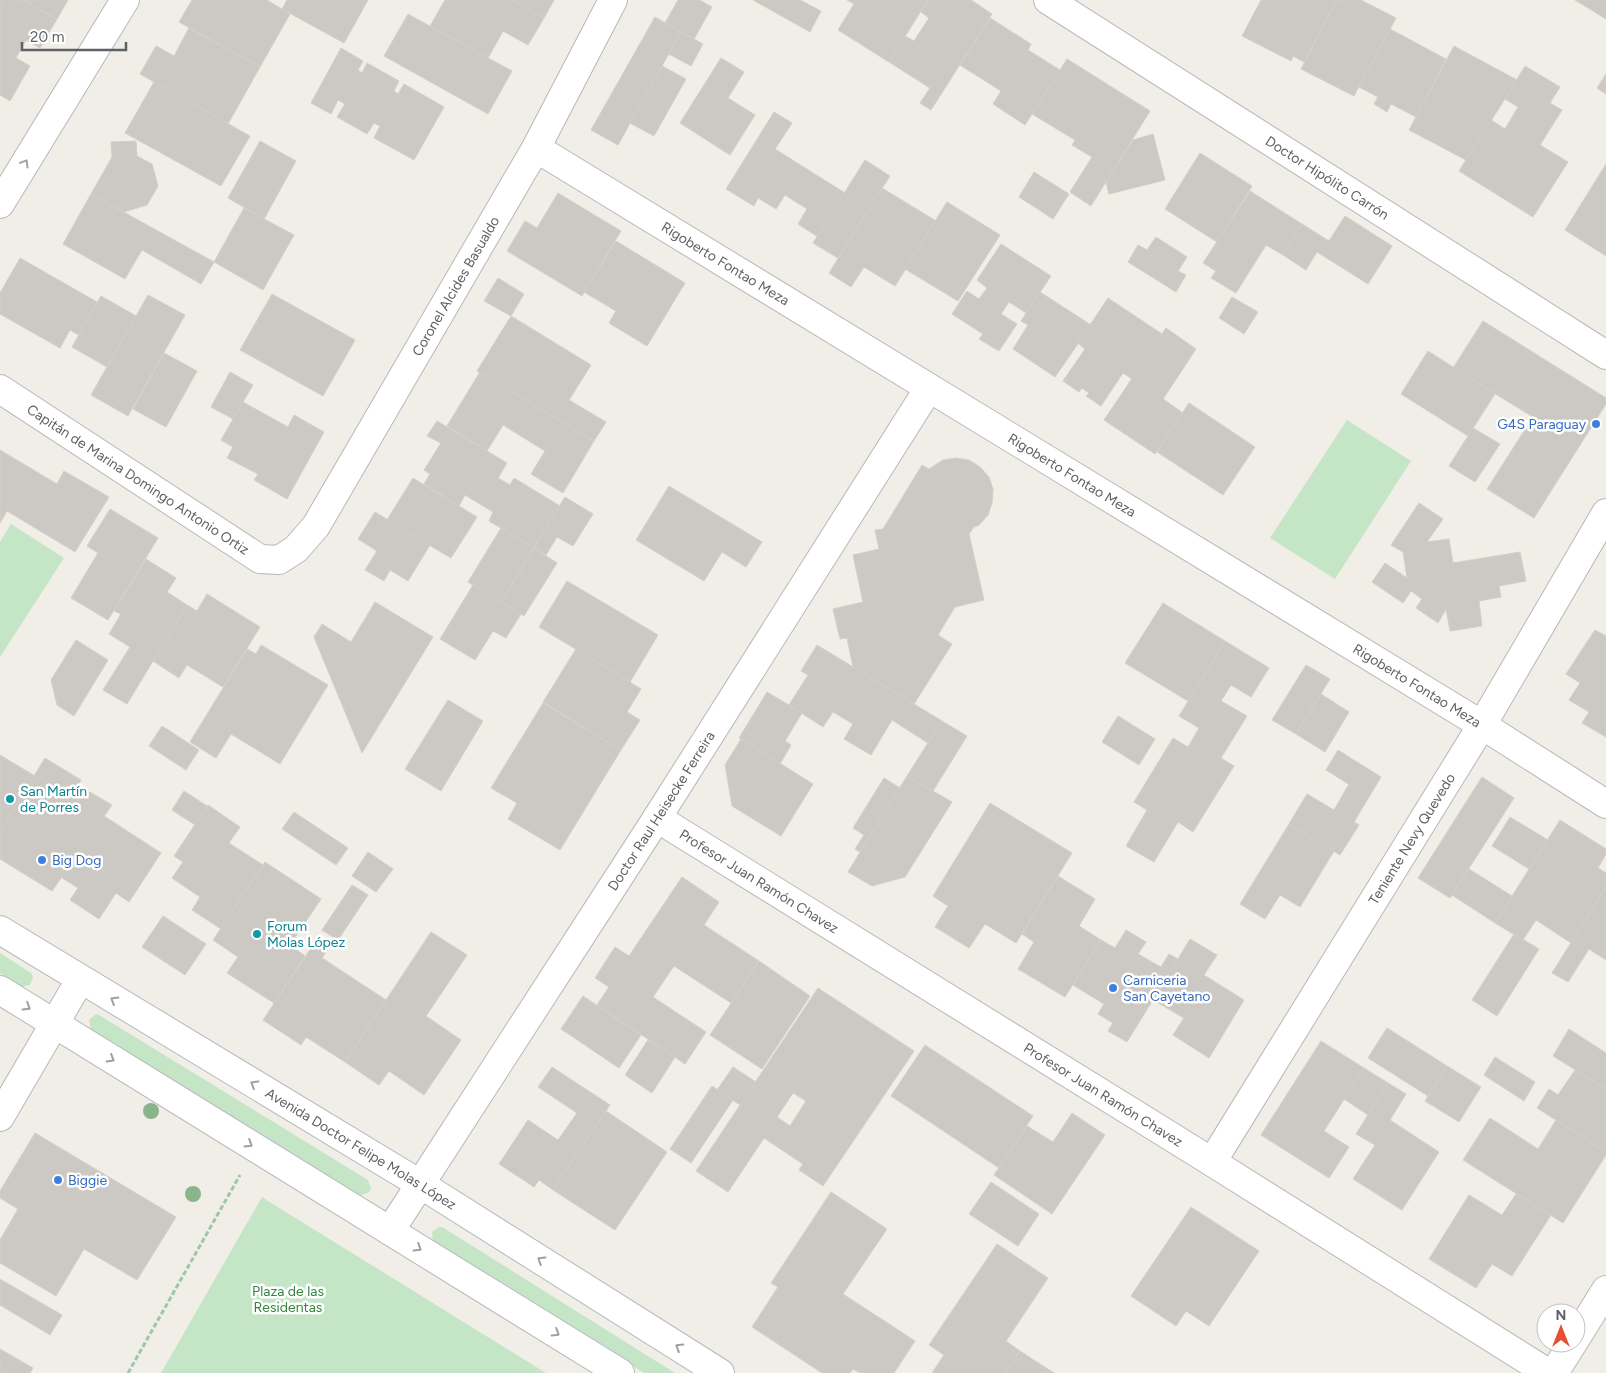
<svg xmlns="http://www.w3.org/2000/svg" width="1606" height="1373" font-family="Figtree,sans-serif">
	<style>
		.green { fill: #c4e6c6 }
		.building { fill: #ccc8c3; stroke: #d4d0c5; fill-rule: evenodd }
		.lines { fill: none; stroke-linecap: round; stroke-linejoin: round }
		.street-casing { stroke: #b7b8bc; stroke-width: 30 }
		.secondary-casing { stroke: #b5b8bd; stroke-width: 30 }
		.path { stroke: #9dc7ac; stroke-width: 3; stroke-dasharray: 5 2.5; stroke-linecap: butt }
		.street { stroke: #fff; stroke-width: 28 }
		.secondary { stroke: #fff; stroke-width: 28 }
		.tree { fill: #8ab48b }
		.oneway { stroke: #9ea0a3 }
		.shop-dot { fill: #3f7fe0; stroke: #fff; stroke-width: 2 }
		.culture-dot { fill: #0f9aa8; stroke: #fff; stroke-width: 2 }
		.labels { text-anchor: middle; stroke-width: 5; stroke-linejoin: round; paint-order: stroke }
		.street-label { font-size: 14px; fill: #5e6166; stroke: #fff }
		.shop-label { font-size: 14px; fill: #366cbe; stroke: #fff; text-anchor: start }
		.culture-label { font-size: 14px; fill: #0d838f; stroke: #fff; text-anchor: start }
		.park-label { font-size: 14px; fill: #378440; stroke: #fff }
	</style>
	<rect width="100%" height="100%" fill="#f0eee6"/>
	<g class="green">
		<polygon points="1347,420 1411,461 1335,579 1270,538"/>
		<polygon points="11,524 64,558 0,657 0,542"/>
		<polygon points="0,953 31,973 33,977 30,985 21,987 0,973"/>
		<polygon points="96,1014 99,1015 368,1180 371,1189 368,1193 360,1195 91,1029 89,1020"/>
		<polygon points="262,1197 268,1201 546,1373 161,1373"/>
		<polygon points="439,1227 442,1227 675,1373 644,1373 433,1240 432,1232"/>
	</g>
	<g class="building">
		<polygon points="0,0 23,0 57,19 40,48 26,40 16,58 30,66 10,101 0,95"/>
		<polygon points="23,0 68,0 57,19"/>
		<polygon points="192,0 267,0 290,14 260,67 179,22"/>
		<polygon points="287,0 368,0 344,43 282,9"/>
		<polygon points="445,0 512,0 544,18 528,45 503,31 488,58 430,26"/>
		<polygon points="512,0 554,0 544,18"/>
		<polygon points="678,0 700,0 712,7 694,39 665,23"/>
		<polygon points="753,0 800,0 821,11 810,32"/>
		<polygon points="847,0 928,0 889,62 838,30 854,4"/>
		<polygon points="928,0 971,0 992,14 931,110 920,103 930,88 889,62 905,36 914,41 929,18 921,12"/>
		<polygon points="1261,0 1337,0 1304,62 1293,56 1291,61 1242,36"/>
		<polygon points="1337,0 1361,0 1396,18 1354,96 1301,69"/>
		<polygon points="1575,0 1606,0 1606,19"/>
		<polygon points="408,14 512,71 488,114 384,56"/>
		<polygon points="655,17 681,32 618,145 591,130"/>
		<polygon points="990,18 1031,44 1028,50 1060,70 1025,125 993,104 1001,91 960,65"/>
		<polygon points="189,28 260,67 228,124 140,74 156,46 174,56"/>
		<polygon points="1390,29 1446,59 1416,117 1391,104 1387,112 1374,104 1378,97 1359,87"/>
		<polygon points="681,32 703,44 691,66 669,54"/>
		<polygon points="1454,46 1517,80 1466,160 1409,130"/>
		<polygon points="341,48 363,61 358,70 362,73 367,63 399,81 394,91 398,94 404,84 444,107 414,160 374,138 380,126 374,123 367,134 337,117 345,104 338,100 331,114 311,103"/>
		<polygon points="721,58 744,72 728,98 755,115 730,155 680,123"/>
		<polygon points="1067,59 1150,111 1091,206 1070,192 1092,157 1072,145 1075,140 1032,114"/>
		<polygon points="662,66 686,79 654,136 630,123"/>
		<polygon points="1525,66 1560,87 1550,103 1562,110 1540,145 1568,162 1533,217 1459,171 1491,120 1505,129 1518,107 1505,99"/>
		<polygon points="1606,74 1606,94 1597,88"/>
		<polygon points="154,82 250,136 221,186 125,133"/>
		<polygon points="774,112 792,123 775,149 845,193 818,237 798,224 807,209 785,195 776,209 758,198 754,206 726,189"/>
		<polygon points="1153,134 1165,180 1109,194 1106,182 1133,140"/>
		<polygon points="136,141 137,156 152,164 158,186 147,205 124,212 91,194 112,157 111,142"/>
		<polygon points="260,141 296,161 264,219 228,198"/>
		<polygon points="1200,153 1252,186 1217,242 1165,209"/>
		<polygon points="865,160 890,176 838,258 813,243"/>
		<polygon points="1606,164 1606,256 1565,230"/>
		<polygon points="1034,172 1069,194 1053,219 1019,197"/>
		<polygon points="882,188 936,221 895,286 864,267 851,287 829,273"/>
		<polygon points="1250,191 1302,224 1283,255 1266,245 1236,293 1211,278 1216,271 1203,263"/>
		<polygon points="558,193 621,231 582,296 507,251 525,221 537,228"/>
		<polygon points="91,194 214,262 201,284 142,250 125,279 63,244"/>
		<polygon points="947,202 1000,235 958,301 905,269"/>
		<polygon points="244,208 294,235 263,290 214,262"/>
		<polygon points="1345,216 1392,246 1368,284 1317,252 1306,270 1283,255 1302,224 1329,241"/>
		<polygon points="1156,237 1187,257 1178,271 1186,275 1176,292 1128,262 1138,245 1147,250"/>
		<polygon points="616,241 685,283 647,346 609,323 616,311 584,292"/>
		<polygon points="1001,244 1051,276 1026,313 1009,302 1001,314 1017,324 999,351 979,339 983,334 952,314 967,291 979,299 987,288 977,280"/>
		<polygon points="20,258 97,302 79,335 70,330 60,348 0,314 0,293"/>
		<polygon points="498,278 524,294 511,316 484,301"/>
		<polygon points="1040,292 1091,325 1055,377 1013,349 1028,325 1021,321"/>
		<polygon points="272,294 355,340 323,396 240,350"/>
		<polygon points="148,295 185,315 128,416 91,395"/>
		<polygon points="101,296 136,316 107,367 72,347"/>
		<polygon points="1232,297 1258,312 1244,334 1219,318"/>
		<polygon points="1108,298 1162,334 1132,379 1123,373 1101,406 1086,396 1089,393 1082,388 1079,392 1063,381 1085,349 1078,343"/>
		<polygon points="511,316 591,365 569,400 606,422 594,441 477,371"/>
		<polygon points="1483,321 1606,398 1606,404 1534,518 1487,489 1533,417 1453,368"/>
		<polygon points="1166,328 1196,349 1163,399 1183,413 1155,454 1104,420"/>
		<polygon points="1428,351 1495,394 1468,436 1401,394"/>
		<polygon points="164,353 197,371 166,427 133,409"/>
		<polygon points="230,372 253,385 233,419 211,407"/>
		<polygon points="480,372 594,441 563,493 531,474 545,451 503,425 487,451 447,426"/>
		<polygon points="243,402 288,427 294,415 324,432 287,499 254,480 258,474 227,458 233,447 221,440"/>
		<polygon points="1189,403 1255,447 1223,495 1157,452"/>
		<polygon points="437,421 507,463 498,478 510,485 514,478 560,506 534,548 489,521 493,512 465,495 459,506 424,484 430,474 424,470 441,443 427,436"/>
		<polygon points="1473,428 1500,444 1475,482 1449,466"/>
		<polygon points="0,450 57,484 64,471 109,497 75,552 7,511 0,523"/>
		<polygon points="956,458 969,460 980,467 989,477 993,489 992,503 988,515 979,525 974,527 969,534 984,600 955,607 938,635 952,644 914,704 853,667 847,638 840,639 833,609 863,602 853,555 879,549 875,530 883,529 922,465 929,469 943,460"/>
		<polygon points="413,478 477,517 451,558 387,520"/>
		<polygon points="669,486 762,542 746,567 722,552 704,581 636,540"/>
		<polygon points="565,497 593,514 573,546 557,537 546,555 534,548"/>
		<polygon points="1419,503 1443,519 1427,542 1449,539 1453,563 1520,552 1526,581 1499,586 1501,597 1479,601 1482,626 1450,631 1446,609 1438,623 1416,608 1422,599 1411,591 1403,603 1372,582 1385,563 1407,578 1403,552 1391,545"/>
		<polygon points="110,509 158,538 108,620 71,598 98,553 87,546"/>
		<polygon points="375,512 430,545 408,581 390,570 384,581 365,570 377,551 358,539"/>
		<polygon points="501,528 534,548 501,603 468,582"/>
		<polygon points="534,548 557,563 524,616 501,603"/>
		<polygon points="146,559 176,578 167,592 187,605 127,704 103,690 130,647 109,634 121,614 114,611"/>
		<polygon points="567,581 658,635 630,682 539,627"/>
		<polygon points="473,585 521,614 506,638 493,631 475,660 440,639"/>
		<polygon points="207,594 260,627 223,687 187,665 179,678 153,661 187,605 197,611"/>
		<polygon points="375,602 433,637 362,753 314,637 322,624 351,642"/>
		<polygon points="1163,603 1225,641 1188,701 1125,663"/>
		<polygon points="1595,630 1606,636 1606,737 1582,723 1589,712 1569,700 1580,683 1566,674"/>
		<polygon points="76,640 108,660 74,716 57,705 51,680"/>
		<polygon points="1225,641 1269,668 1251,697 1231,685 1221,701 1247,716 1221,758 1234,766 1193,832 1178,822 1154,862 1126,846 1147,810 1134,802 1173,738 1188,747 1199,728 1179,716"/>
		<polygon points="261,645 328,685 280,764 231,734 216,758 190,742 247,649 256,654"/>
		<polygon points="817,645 942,721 928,743 892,720 871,755 844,739 853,724 833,712 823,727 789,705 808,675 801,671"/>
		<polygon points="576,649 641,689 627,712 640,720 621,750 543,702"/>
		<polygon points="1306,665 1330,679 1296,734 1272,720"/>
		<polygon points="767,692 802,713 785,741 791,745 780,764 739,738"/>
		<polygon points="1321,694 1349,712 1325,752 1296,734"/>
		<polygon points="448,700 483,721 441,791 405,769"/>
		<polygon points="543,703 621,750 560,850 508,819 517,803 491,788"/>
		<polygon points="1118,716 1155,739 1139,765 1102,742"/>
		<polygon points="942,721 967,736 933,791 907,776"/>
		<polygon points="162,726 199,750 186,770 149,746"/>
		<polygon points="741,739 813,784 781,836 732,806 725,765"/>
		<polygon points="1338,750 1381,777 1369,797 1326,770"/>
		<polygon points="0,755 35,776 0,831"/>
		<polygon points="45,758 81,780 78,785 112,805 52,891 0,859 0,831"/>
		<polygon points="907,776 952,802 905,877 872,886 848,872"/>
		<polygon points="1482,777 1514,798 1450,898 1418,878"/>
		<polygon points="884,778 900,788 860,852 855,849 864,835 853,828"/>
		<polygon points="1349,784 1369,797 1354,822 1359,825 1340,855 1289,824 1307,794 1334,810"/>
		<polygon points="184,791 207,806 195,825 172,810"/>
		<polygon points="990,803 1072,853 1016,943 985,924 969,948 935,927 948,906 933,896"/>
		<polygon points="208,805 240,827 229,843 263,865 221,929 192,910 200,897 172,878 183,862 174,856"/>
		<polygon points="294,812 348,848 336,865 282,829"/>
		<polygon points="104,816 161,853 129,902 116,893 99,919 70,900 78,888 61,877"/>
		<polygon points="1510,817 1548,840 1529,869 1492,846"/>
		<polygon points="1560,820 1606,849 1606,854 1598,868 1606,873 1606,887 1571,943 1536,920 1523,940 1495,923"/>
		<polygon points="1289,824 1334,851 1300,907 1280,895 1265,919 1240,904"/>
		<polygon points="368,852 393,869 376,892 352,876"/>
		<polygon points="265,862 321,899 290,945 305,956 274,1003 227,973 238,957 213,940"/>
		<polygon points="1469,869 1512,896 1495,923 1452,895"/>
		<polygon points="1058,876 1095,899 1079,926 1101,940 1065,997 1018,969 1034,942 1022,934"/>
		<polygon points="682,877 719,902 704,925 759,961 731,1003 674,966 653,997 706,1032 685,1064 597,1005 609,987 595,978 615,947 629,956"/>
		<polygon points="352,885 368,895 338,940 322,930"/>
		<polygon points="1606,887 1606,960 1589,949 1568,982 1552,973"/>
		<polygon points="163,916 206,944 185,975 142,947"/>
		<polygon points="1126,930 1146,942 1138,954 1161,967 1169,954 1178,959 1127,1042 1108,1031 1113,1023 1098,1014 1104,1004 1073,985 1101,940 1115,948"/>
		<polygon points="431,932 467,955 426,1016 461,1040 424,1095 389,1071 379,1085 345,1062"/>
		<polygon points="1514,934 1539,949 1497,1016 1472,1000"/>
		<polygon points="319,936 331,944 322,958 386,1000 345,1062 306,1037 301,1045 263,1020"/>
		<polygon points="1190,939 1217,955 1204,975 1244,1000 1209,1058 1173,1035 1184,1018 1153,1000"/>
		<polygon points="759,961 810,996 762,1069 710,1035"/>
		<path d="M818,988L914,1051L823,1186L799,1170L803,1164L764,1138L728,1192L696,1171ZM793,1093L806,1101L790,1126L777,1117Z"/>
		<polygon points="583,996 641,1035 619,1068 561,1029"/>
		<polygon points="1387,1028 1447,1066 1428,1096 1368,1058"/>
		<polygon points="1569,1029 1606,1053 1606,1089 1553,1056"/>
		<polygon points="648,1040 675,1057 652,1093 625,1075"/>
		<polygon points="1321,1041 1364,1068 1324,1131 1349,1147 1329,1178 1261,1135"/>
		<polygon points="925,1045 1033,1116 999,1168 891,1096"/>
		<polygon points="1495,1057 1535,1082 1524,1101 1484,1075"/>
		<polygon points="1447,1066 1481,1087 1459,1122 1425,1101"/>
		<polygon points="552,1067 610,1105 553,1190 539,1180 534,1187 499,1164 528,1120 558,1140 577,1113 538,1087"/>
		<polygon points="733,1067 756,1082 740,1105 717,1090"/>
		<polygon points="1364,1068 1388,1083 1368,1115 1344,1099"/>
		<polygon points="1575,1070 1606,1089 1606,1152 1537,1108 1549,1089 1558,1095"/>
		<polygon points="1388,1083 1406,1094 1390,1120 1439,1152 1402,1210 1353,1179 1375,1145 1356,1134"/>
		<polygon points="712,1086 733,1100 691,1163 670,1149"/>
		<polygon points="606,1111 667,1152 615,1230 553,1190"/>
		<polygon points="1072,1113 1105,1135 1052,1214 994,1175 1027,1126 1053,1142"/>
		<polygon points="1490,1118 1538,1149 1556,1120 1606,1152 1606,1155 1563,1223 1463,1160"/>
		<polygon points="35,1133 176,1217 137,1280 84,1249 56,1296 0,1263 0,1240 18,1209 0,1198 0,1191"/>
		<polygon points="991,1182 1039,1214 1018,1246 969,1214"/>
		<polygon points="831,1192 887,1229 843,1294 915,1341 894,1373 860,1373 853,1369 850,1373 822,1373 752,1327 778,1287 771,1283"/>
		<polygon points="1516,1194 1551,1215 1512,1276 1492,1264 1476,1288 1429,1259 1469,1195 1502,1215"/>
		<polygon points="1191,1207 1259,1251 1209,1326 1186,1311 1176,1326 1131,1296"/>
		<polygon points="997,1244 1048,1278 1006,1341 1020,1351 1005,1373 932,1373 944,1355 929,1345"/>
		<polygon points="0,1279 62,1315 50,1335 0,1305"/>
		<polygon points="0,1349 33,1368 30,1373 0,1373"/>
		<polygon points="1020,1351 1054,1373 1005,1373"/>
	</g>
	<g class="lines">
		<defs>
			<g id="street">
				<path id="s1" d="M1048,0L1606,355"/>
				<path id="s2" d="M536,148L1482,725L1606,804"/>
				<path id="s3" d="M0,389L260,559L279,560L296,549L316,526L536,148L613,0"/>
				<path id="s4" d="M657,818L1212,1162L1548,1373"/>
				<polyline points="0,1117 80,980"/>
				<path id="s5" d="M1212,1162L1482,725L1606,513"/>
				<path id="s6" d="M390,1231L657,818L929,388"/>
				<polyline points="1576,1338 1606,1290"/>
				<polyline points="1554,1373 1573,1343"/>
			</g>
			<g id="secondary">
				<polyline points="0,204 125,0"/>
				<path id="s7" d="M0,930L420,1184L720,1373"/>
				<polyline points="0,990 620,1373"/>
			</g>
		</defs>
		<use href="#street" class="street-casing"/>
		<use href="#secondary" class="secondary-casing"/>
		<polyline class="path" points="128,1373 240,1175"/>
		<use href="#street" class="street"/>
		<use href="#secondary" class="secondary"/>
	</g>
	<g class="tree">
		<circle cx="151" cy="1111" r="8"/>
		<circle cx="193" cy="1194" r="8"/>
	</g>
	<defs><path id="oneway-chevron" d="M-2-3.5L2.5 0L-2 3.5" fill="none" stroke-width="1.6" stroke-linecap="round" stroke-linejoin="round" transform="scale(1.25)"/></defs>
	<g class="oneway">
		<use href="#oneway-chevron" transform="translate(25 163) rotate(-59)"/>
		<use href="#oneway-chevron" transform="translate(114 1000) rotate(-149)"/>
		<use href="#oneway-chevron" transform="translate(27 1007) rotate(32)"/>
		<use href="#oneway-chevron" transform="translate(111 1059) rotate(31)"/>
		<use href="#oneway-chevron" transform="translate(254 1084) rotate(-149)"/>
		<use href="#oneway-chevron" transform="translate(249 1144) rotate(32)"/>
		<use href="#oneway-chevron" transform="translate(418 1248) rotate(32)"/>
		<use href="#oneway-chevron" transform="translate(541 1260) rotate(-148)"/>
		<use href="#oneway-chevron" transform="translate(556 1333) rotate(32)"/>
		<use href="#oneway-chevron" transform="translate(679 1347) rotate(-148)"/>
	</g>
	<g class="shop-dot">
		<circle cx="1596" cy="424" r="5"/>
		<circle cx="42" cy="860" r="5"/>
		<circle cx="1113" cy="988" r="5"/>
		<circle cx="58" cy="1180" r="5"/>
	</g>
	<g class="culture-dot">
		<circle cx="10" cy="799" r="5"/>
		<circle cx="257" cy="934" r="5"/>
	</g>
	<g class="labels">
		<g class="street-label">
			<text dy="5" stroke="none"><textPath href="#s1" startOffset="331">Doctor Hipólito Carrón</textPath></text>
			<text dy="5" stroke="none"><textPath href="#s2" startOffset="222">Rigoberto Fontao Meza</textPath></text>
			<text dy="5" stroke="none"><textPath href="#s3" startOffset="658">Coronel Alcides Basualdo</textPath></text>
			<text dy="5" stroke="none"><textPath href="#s2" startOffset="628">Rigoberto Fontao Meza</textPath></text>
			<text dy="5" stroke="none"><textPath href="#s3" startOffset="165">Capitán de Marina Domingo Antonio Ortiz</textPath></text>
			<text dy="5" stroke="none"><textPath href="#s2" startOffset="1032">Rigoberto Fontao Meza</textPath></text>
			<text dy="5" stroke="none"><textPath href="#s6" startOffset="500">Doctor Raul Heisecke Ferreira</textPath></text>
			<text dy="5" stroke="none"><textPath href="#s5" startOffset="380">Teniente Nevy Quevedo</textPath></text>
			<text dy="5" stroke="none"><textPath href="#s4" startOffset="120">Profesor Juan Ramón Chavez</textPath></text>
			<text dy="5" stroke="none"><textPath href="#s4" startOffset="525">Profesor Juan Ramón Chavez</textPath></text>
			<text dy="5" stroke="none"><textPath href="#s7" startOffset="422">Avenida Doctor Felipe Molas López</textPath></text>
		</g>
		<g class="shop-label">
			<text x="1586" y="429" text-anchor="end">G4S Paraguay</text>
			<text x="52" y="865">Big Dog</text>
			<text x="1123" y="985">Carniceria<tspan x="1123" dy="16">San Cayetano</tspan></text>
			<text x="68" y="1185">Biggie</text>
		</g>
		<g class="culture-label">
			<text x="20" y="796">San Martín<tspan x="20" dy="16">de Porres</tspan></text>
			<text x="267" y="931">Forum<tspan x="267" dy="16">Molas López</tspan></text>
		</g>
		<g class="park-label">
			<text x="288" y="1296">Plaza de las<tspan x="288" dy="16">Residentas</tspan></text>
		</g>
	</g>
	<g transform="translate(1561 1328)"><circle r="24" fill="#ffffff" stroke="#bfc0c2"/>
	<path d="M0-4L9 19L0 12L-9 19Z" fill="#e64f36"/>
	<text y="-8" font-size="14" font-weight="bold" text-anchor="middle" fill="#5e6166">N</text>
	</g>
	<path d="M22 42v8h104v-8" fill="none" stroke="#5e6166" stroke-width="2.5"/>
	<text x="30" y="42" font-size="15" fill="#5e6166" stroke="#ffffff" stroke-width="4" paint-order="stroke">20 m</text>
</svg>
